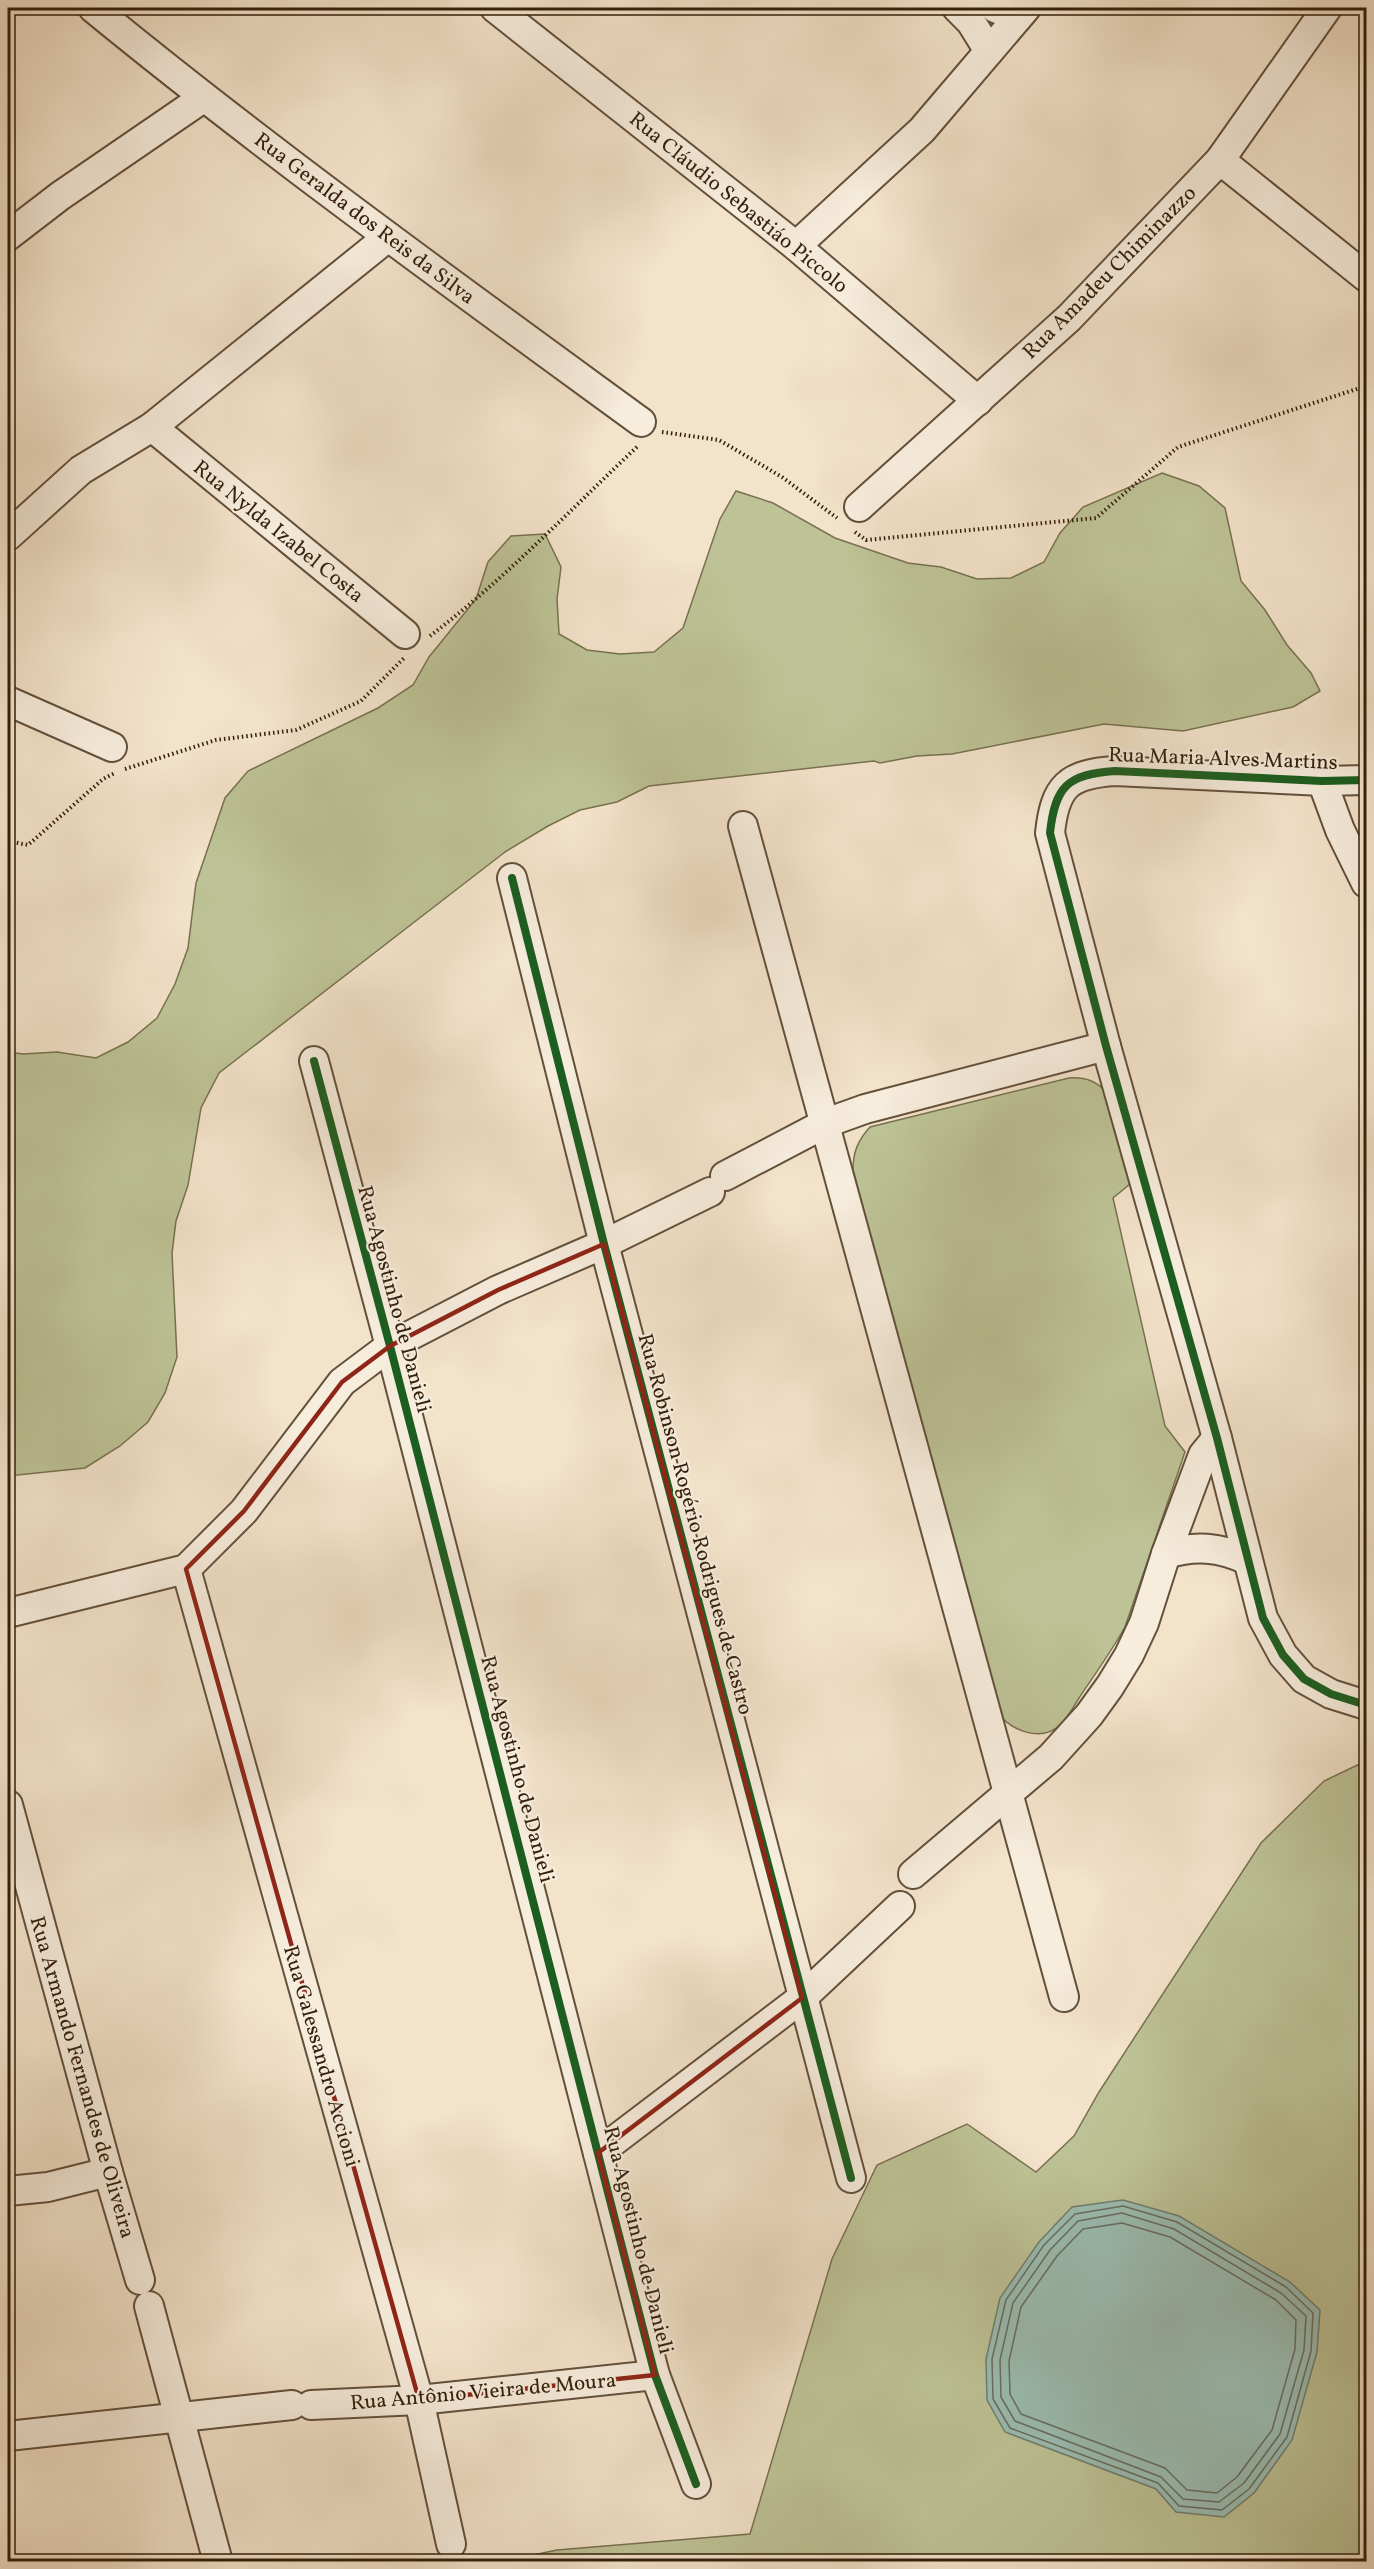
<svg xmlns="http://www.w3.org/2000/svg" width="1374" height="2569" font-family="Vollkorn,serif">
	<style>
		.green { fill: #bdc396; stroke: #787150; stroke-width: 1.5 }
		.water { fill: #9bbeb4; stroke: #717e70; stroke-width: 1.5 }
		.lines { fill: none; stroke-linecap: round; stroke-linejoin: round }
		.shore { stroke: #676e60; stroke-width: 1.5 }
		.minor-casing { stroke: #63503b; stroke-width: 32 }
		.path { stroke: #331f0b; stroke-width: 4; stroke-dasharray: 1.5 3; stroke-linecap: butt }
		.minor { stroke: #f7eddd; stroke-width: 28 }
		.cycleway-casing { stroke: #f7eddd; stroke-width: 11 }
		.cycleway { stroke: #1b5e20; stroke-width: 8 }
		.marked { fill: none; stroke: #8f2418; stroke-width: 4.5; stroke-linejoin: round }
		.labels { text-anchor: middle; stroke-width: 4.5; stroke-linejoin: round; paint-order: stroke }
		.street-label { font-size: 21px; fill: #331f0b; stroke: #f7eddd }
	</style>
	<rect width="100%" height="100%" fill="#f3e3cb"/>
	<filter id="stains"><feTurbulence type="fractalNoise" baseFrequency=".00333" numOctaves="4"/><feColorMatrix values="0 0 0 0 .2 0 0 0 0 .09 0 0 0 0 .02 0 0 0 .5 -.17"/></filter>
	<radialGradient id="worn" r=".72"><stop offset=".6" stop-color="#630" stop-opacity="0"/><stop offset="1" stop-color="#630" stop-opacity=".3"/></radialGradient>
	<g class="green">
		<polygon points="1162,473 1199,486 1225,508 1241,581 1265,610 1287,645 1311,673 1320,691 1293,707 1183,731 1104,724 952,754 917,756 880,763 874,761 649,786 617,802 580,810 548,826 505,852 219,1073 201,1108 188,1185 176,1221 172,1253 177,1357 165,1393 148,1422 120,1446 85,1468 8,1476 8,1052 23,1054 57,1052 96,1058 128,1042 157,1018 175,984 188,948 196,883 225,798 248,771 378,708 413,685 429,657 476,599 488,562 511,536 545,534 561,567 557,599 559,634 587,650 620,654 654,652 683,628 720,519 736,491 773,503 835,538 908,563 941,567 977,579 1011,578 1044,562 1060,533 1083,507"/>
		<path d="M1069,1078C1086,1077 1097,1081 1108,1094L1130,1184L1113,1198L1165,1426L1185,1452L1125,1627C1111,1652 1095,1674 1079,1698C1074,1706 1068,1717 1061,1724C1041,1744 1010,1730 996,1711L853,1170C853,1152 858,1140 870,1127Z"/>
		<polygon points="1366,1761 1366,2051 1364,2056 1366,2068 1366,2561 500,2562 557,2550 750,2534 832,2259 877,2165 967,2124 1036,2172 1074,2136 1099,2092 1261,1843 1324,1781"/>
	</g>
	<polygon class="water" points="1123,2200 1179,2216 1290,2282 1320,2310 1317,2352 1292,2440 1254,2493 1224,2517 1176,2512 1156,2489 1005,2432 987,2400 986,2359 1000,2298 1039,2242 1072,2207"/>
	<g class="lines">
		<g class="shore">
			<polygon points="1123,2206 1177,2222 1286,2287 1313,2313 1311,2351 1287,2437 1249,2489 1222,2510 1179,2506 1158,2483 1010,2428 993,2399 992,2359 1006,2300 1044,2245 1075,2214"/>
			<polygon points="1122,2213 1174,2229 1281,2293 1306,2316 1304,2350 1280,2434 1244,2483 1219,2502 1183,2499 1161,2477 1015,2421 1001,2397 1000,2360 1013,2303 1050,2250 1078,2221"/>
			<polygon points="1122,2223 1170,2237 1276,2300 1296,2320 1295,2349 1272,2430 1237,2477 1217,2493 1187,2490 1165,2468 1021,2414 1010,2394 1009,2361 1021,2307 1057,2256 1083,2229"/>
		</g>
		<defs>
			<g id="minor">
				<path d="M93,8C270,153 456,287 641,422"/>
				<polyline points="495,8 796,246 978,401"/>
				<polyline points="957,8 971,22 989,51"/>
				<polyline points="995,8 1018,17"/>
				<polyline points="1220,160 1366,277"/>
				<polyline points="8,236 60,196 203,98"/>
				<polyline points="796,246 922,130 1026,8"/>
				<polyline points="152,427 405,634"/>
				<polyline points="859,507 1069,318 1220,160 1327,8"/>
				<polyline points="8,536 81,470 152,427 388,237"/>
				<polyline points="8,701 112,747"/>
				<path d="M1366,780L1322,781L1115,771C1068,774 1055,786 1050,833L1106,1046L1217,1438L1263,1618L1283,1655L1304,1679L1331,1694L1366,1705"/>
				<polyline points="1322,781 1340,830 1366,883"/>
				<polyline points="743,826 1064,1997"/>
				<polyline points="512,878 604,1244 851,2178"/>
				<polyline points="314,1061 390,1346 655,2375 696,2484"/>
				<polyline points="725,1176 826,1123 865,1109 1106,1046"/>
				<path d="M1166,1554C1195,1545 1220,1547 1247,1560"/>
				<polyline points="186,1569 419,2400 451,2544"/>
				<polyline points="8,1613 186,1569 244,1511 342,1382 390,1346 498,1290 604,1244 710,1192"/>
				<polyline points="8,1805 108,2172 140,2280"/>
				<polyline points="913,1874 1051,1757 1089,1715 1110,1686 1129,1655 1144,1623 1166,1554 1203,1455 1217,1438"/>
				<polyline points="598,2153 802,1998 900,1906"/>
				<polyline points="8,2191 48,2187 108,2172"/>
				<polyline points="149,2306 218,2562"/>
				<polyline points="311,2405 419,2400 655,2375"/>
				<polyline points="8,2436 292,2405"/>
			</g>
		</defs>
		<use href="#minor" class="minor-casing"/>
		<g class="path">
			<polyline points="662,432 719,440 782,477 837,518"/>
			<polyline points="855,532 866,540 1096,518 1178,447 1366,386"/>
			<path d="M430,636C505,579 570,510 639,445"/>
			<polyline points="125,769 216,740 296,730 361,701 404,658"/>
			<polyline points="8,841 28,845 103,779 115,773"/>
			<polyline points="1366,2100 1363,2110 1366,2134"/>
		</g>
		<use href="#minor" class="minor"/>
		<defs>
			<g id="cycleway">
				<path d="M1366,780L1322,781L1115,771C1068,774 1055,786 1050,833L1106,1046L1217,1438L1263,1618L1283,1655L1304,1679L1331,1694L1366,1705"/>
				<polyline points="512,878 604,1244 851,2178"/>
				<polyline points="314,1061 390,1346 655,2375 696,2484"/>
			</g>
		</defs>
		<use href="#cycleway" class="cycleway-casing"/>
		<use href="#cycleway" class="cycleway"/>
	</g>
	<path class="marked" d="M604,1244L802,1998L598,2153L655,2375L419,2400L186,1569L244,1511L342,1382L390,1346L498,1290Z"/>
	<g class="labels">
		<g class="street-label">
			<text transform="translate(739 202) rotate(39)" y="7">Rua Cláudio Sebastiáo Piccolo</text>
			<text transform="translate(365 218) rotate(37)" y="7">Rua Geralda dos Reis da Silva</text>
			<text transform="translate(1109 272) rotate(-45)" y="7">Rua Amadeu Chiminazzo</text>
			<text transform="translate(279 531) rotate(39)" y="7">Rua Nylda Izabel Costa</text>
			<text transform="translate(1223 758) rotate(2)" y="7">Rua Maria Alves Martins</text>
			<text transform="translate(395 1299) rotate(75)" y="7">Rua Agostinho de Danieli</text>
			<text transform="translate(696 1524) rotate(75)" y="7">Rua Robinson Rogério Rodrigues de Castro</text>
			<text transform="translate(518 1769) rotate(75)" y="7">Rua Agostinho de Danieli</text>
			<text transform="translate(322 2056) rotate(74)" y="7">Rua Galessandro Accioni</text>
			<text transform="translate(83 2077) rotate(74)" y="7">Rua Armando Fernandes de Oliveira</text>
			<text transform="translate(639 2240) rotate(76)" y="7">Rua Agostinho de Danieli</text>
			<text transform="translate(483 2391) rotate(-5)" y="7">Rua Antônio Vieira de Moura</text>
		</g>
	</g>
	<rect width="1374" height="2569" fill="none" stroke="#f3e3cb" stroke-width="30"/>
	<rect x="9" y="9" width="1356" height="2551" fill="none" stroke="#331f0b" stroke-width="3"/>
	<rect x="15" y="15" width="1344" height="2539" fill="none" stroke="#331f0b" stroke-width="1.5"/>
	<rect width="100%" height="100%" filter="url(#stains)"/>
	<rect width="100%" height="100%" fill="url(#worn)"/>
</svg>
